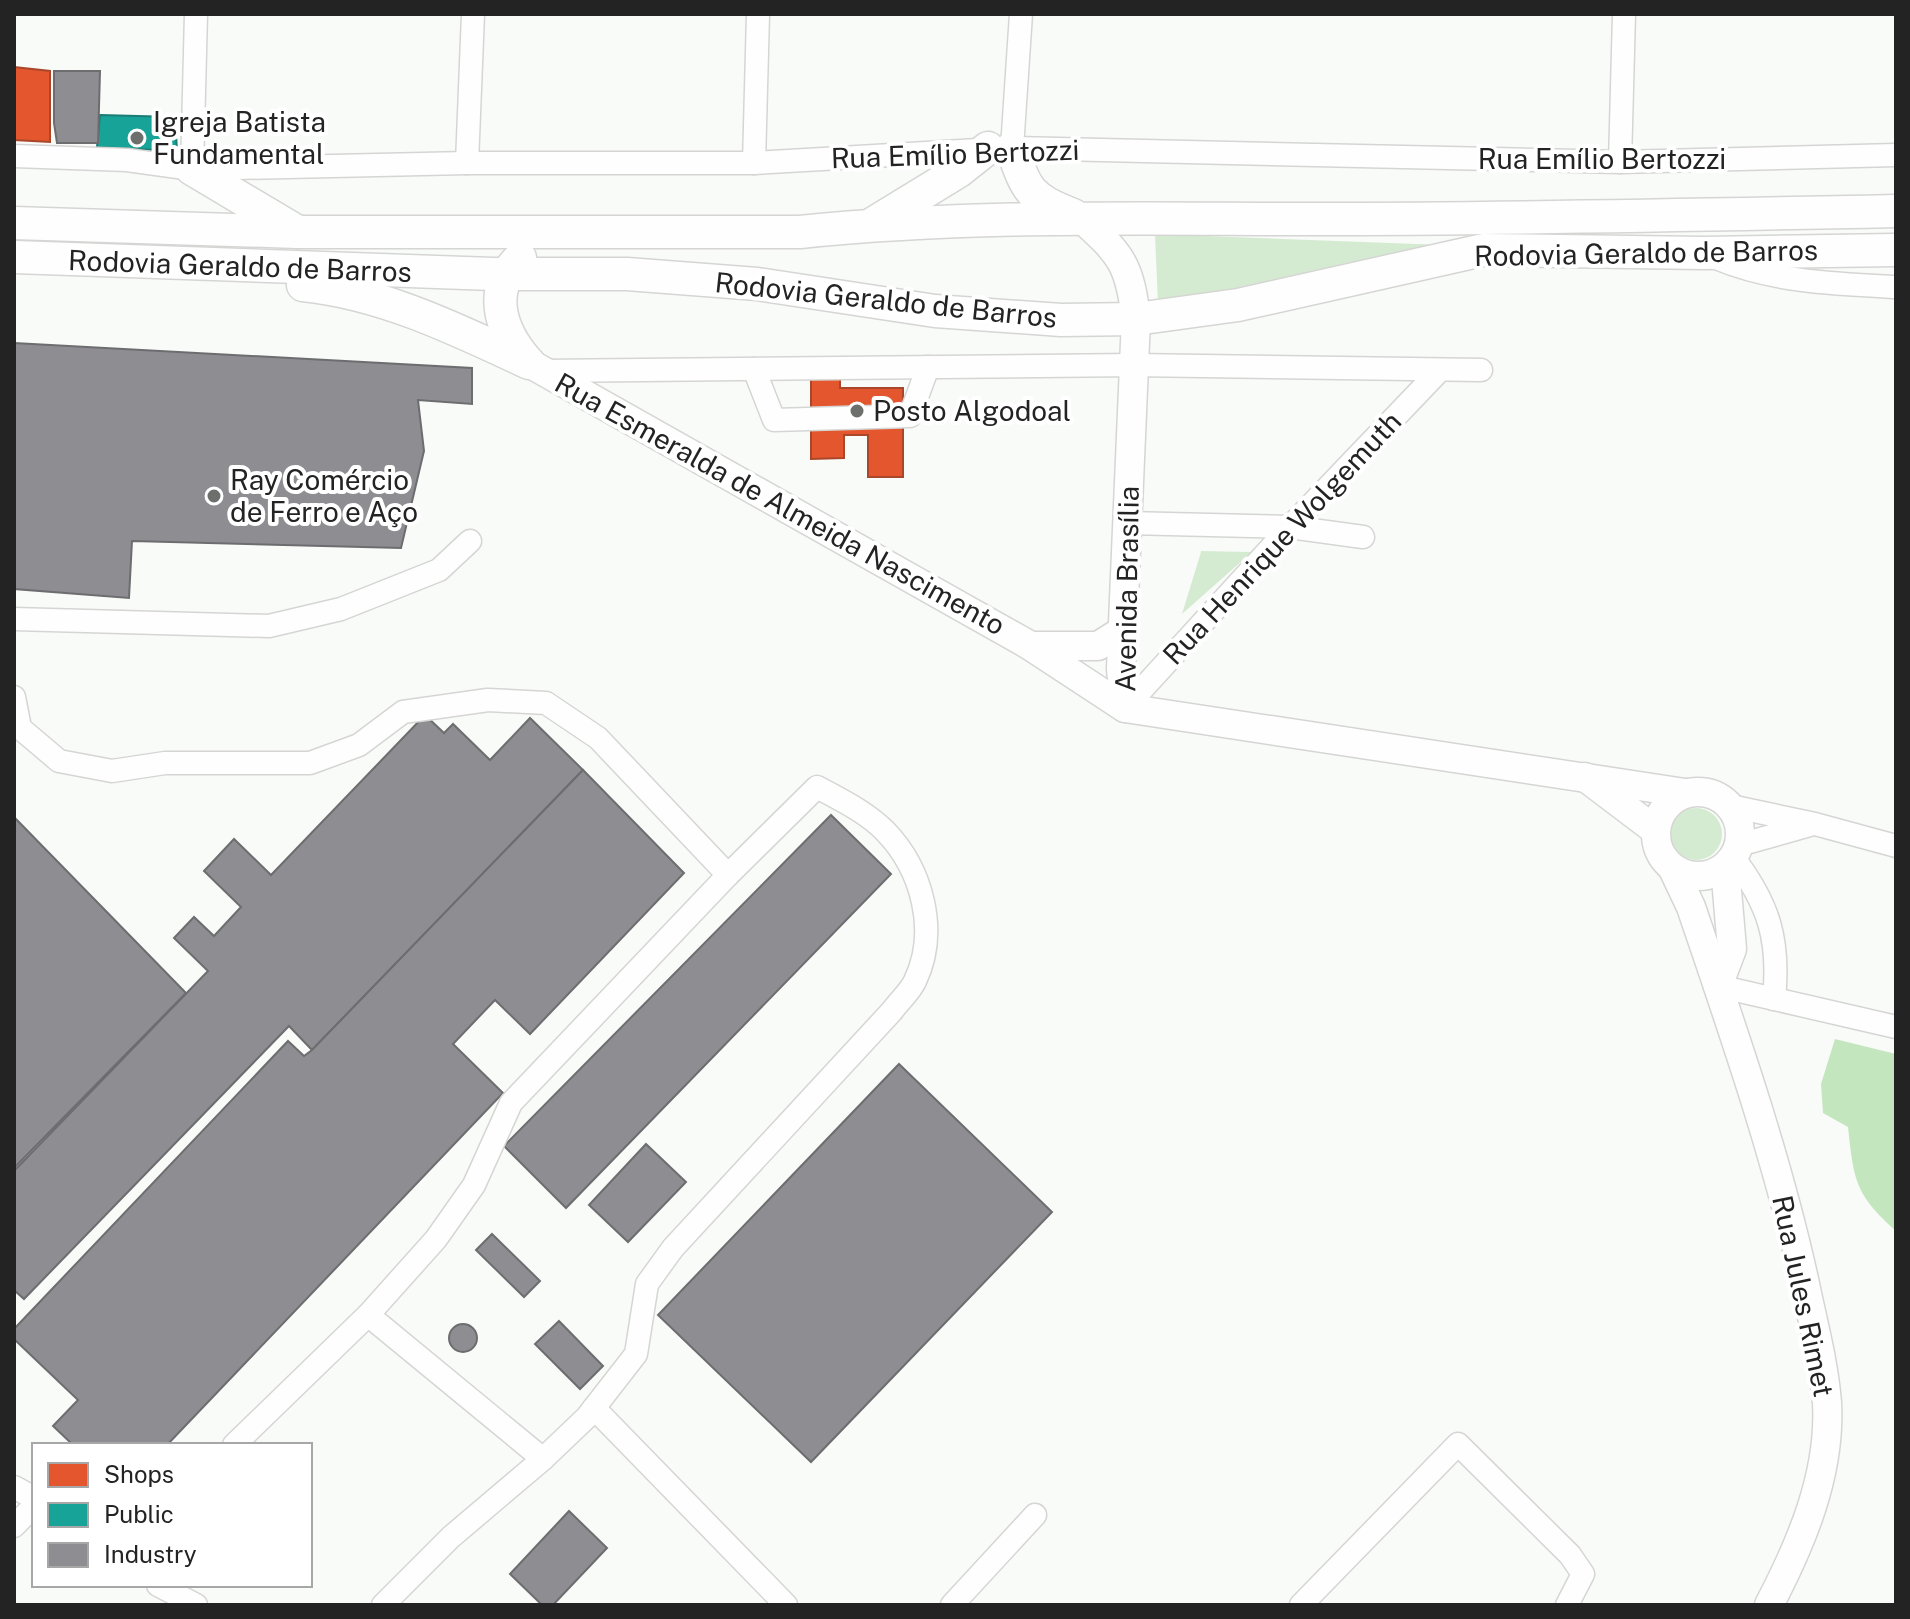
<svg xmlns="http://www.w3.org/2000/svg" width="1910" height="1619" font-family="'Public Sans',sans-serif">
	<style>
		.green { fill: #d5ebd1 }
		.forest { fill: #c3e6be }
		.shops { fill: #e4572e; stroke: #aa472a; stroke-width: 2 }
		.public { fill: #17a398; stroke: #1a7d75; stroke-width: 2 }
		.industry { fill: #8d8d92; stroke: #6d6d70; stroke-width: 2 }
		.lines { fill: none; stroke-linecap: round; stroke-linejoin: round }
		.minor-casing { stroke: #d5d6d4; stroke-width: 25 }
		.major-casing { stroke: #d5d6d4; stroke-width: 31 }
		.highway-casing { stroke: #d5d6d4; stroke-width: 35 }
		.minor { stroke: #fefefe; stroke-width: 22 }
		.major { stroke: #fefefe; stroke-width: 28 }
		.highway { stroke: #fefefe; stroke-width: 32 }
		.poi-dot { fill: #6d6f6d; stroke: #fff; stroke-width: 3 }
		.labels { text-anchor: middle; stroke-width: 8; stroke-linejoin: round; paint-order: stroke }
		.poi-label { font-size: 28px; fill: #222322; stroke: #fff; text-anchor: start }
		.street-label { font-size: 28px; fill: #222322; stroke: #fff }
	</style>
	<rect width="100%" height="100%" fill="#f9fbf9"/>
	<g class="green">
		<polygon points="1155,234 1444,245 1158,304"/>
		<polygon points="1201,551 1252,552 1182,614 1201,552"/>
		<circle cx="1696" cy="834" r="26"/>
	</g>
	<path class="forest" d="M1835,1039L1896,1054V1231C1855,1194 1854,1181 1848,1127L1823,1113L1821,1084Z"/>
	<g class="shops">
		<polygon points="14,67 50,71 50,142 14,140"/>
		<polygon points="811,357 840,357 840,388 903,388 903,477 868,477 868,435 844,435 844,458 811,459"/>
	</g>
	<polygon class="public" points="100,115 175,117 177,151 97,147"/>
	<g class="industry">
		<polygon points="54,71 100,71 98,143 57,143 54,123"/>
		<polygon points="14,343 472,368 472,404 418,400 424,451 401,548 132,541 129,598 14,589"/>
		<polygon points="425,715 444,733 453,724 490,760 530,718 583,770 312,1050 289,1026 24,1299 14,1290 14,1171 208,971 174,938 194,917 214,936 241,907 204,871 234,839 271,875"/>
		<polygon points="583,770 684,873 530,1034 495,1000 453,1044 503,1093 167,1445 73,1445 53,1426 78,1400 14,1339 14,1329 288,1041 304,1056 312,1050"/>
		<polygon points="831,815 891,874 566,1208 504,1146"/>
		<polygon points="14,817 186,993 14,1168"/>
		<polygon points="899,1064 1052,1212 811,1462 658,1315"/>
		<polygon points="646,1144 686,1182 628,1242 589,1205"/>
		<polygon points="492,1234 540,1281 524,1297 476,1250"/>
		<polygon points="559,1321 603,1366 580,1389 535,1344"/>
		<circle cx="463" cy="1338" r="14"/>
		<polygon points="569,1511 607,1548 553,1605 542,1605 510,1574"/>
	</g>
	<g class="lines">
		<defs>
			<g id="minor">
				<polyline points="1012,148 1021,14"/>
				<polyline points="14,156 127,160 192,169 467,163 754,163 1012,148 1620,162 1896,155"/>
				<polyline points="1620,162 1624,14"/>
				<polyline points="467,163 473,14"/>
				<polyline points="754,163 758,14"/>
				<polyline points="192,169 196,14"/>
				<path d="M1716,258C1774,282 1833,284 1896,287"/>
				<polyline points="754,369 774,420 910,416 928,367"/>
				<polyline points="543,371 1133,365 1481,370"/>
				<polyline points="1127,523 1290,527 1363,537"/>
				<polyline points="14,619 269,626 341,609 439,570 470,541"/>
				<polyline points="14,697 20,728 59,761 112,771 165,763 310,763 359,745 403,712 488,700 546,703 598,738 728,875 511,1103 474,1185 436,1239 368,1315 543,1459 451,1537 383,1605"/>
				<polyline points="1125,708 1290,527 1440,370"/>
				<polyline points="1730,806 1815,824 1896,846"/>
				<polyline points="1739,845 1810,825"/>
				<path d="M1733,857C1769,904 1780,940 1774,999"/>
				<polyline points="1718,986 1896,1027"/>
				<polyline points="594,1408 786,1605"/>
				<polyline points="234,1445 368,1315"/>
				<path d="M543,1459L587,1417L636,1354L647,1284L673,1248L892,1011C899,1001 910,992 915,981C939,931 922,869 885,831C866,812 841,800 817,787L728,875"/>
				<polyline points="14,1487 34,1498"/>
				<polyline points="14,1526 34,1506"/>
				<polyline points="158,1585 196,1605"/>
				<polyline points="952,1605 1035,1515"/>
				<polyline points="1301,1605 1458,1444 1570,1555 1583,1574 1567,1605"/>
			</g>
			<g id="major">
				<path d="M1083,220C1122,255 1130,266 1136,319L1121,669L1125,708"/>
				<polyline points="529,363 1029,645 1125,708 1685,793"/>
				<polyline points="1031,646 1098,646 1122,631"/>
				<polyline points="1585,777 1655,830"/>
				<circle cx="1698" cy="834" r="42"/>
				<path d="M1673,869L1691,907C1733,1031 1777,1156 1805,1284C1813,1323 1824,1363 1827,1403C1831,1474 1801,1544 1769,1605"/>
				<polyline points="1718,986 1732,949 1725,867"/>
			</g>
			<g id="highway">
				<path d="M1012,148C1027,192 1030,198 1073,215"/>
				<polyline points="192,169 298,232"/>
				<path d="M14,223L298,232H800C972,214 1147,219 1320,219C1512,219 1704,215 1896,211"/>
				<polyline points="874,223 959,171 988,148"/>
				<polyline points="14,257 493,274 627,274 757,284 935,311 1061,320 1136,319 1238,305 1483,250 1704,253 1896,250"/>
				<path d="M520,258C487,290 500,330 527,361"/>
				<path d="M303,285C383,293 458,330 529,363"/>
			</g>
		</defs>
		<use href="#minor" class="minor-casing"/>
		<use href="#major" class="major-casing"/>
		<use href="#highway" class="highway-casing"/>
		<use href="#minor" class="minor"/>
		<use href="#major" class="major"/>
		<use href="#highway" class="highway"/>
	</g>
	<g class="poi-dot">
		<circle cx="137" cy="138" r="8"/>
		<circle cx="857" cy="411" r="8"/>
		<circle cx="214" cy="496" r="8"/>
	</g>
	<g class="labels">
		<g class="poi-label">
			<text x="153" y="132">Igreja Batista<tspan x="153" dy="32">Fundamental</tspan></text>
			<text x="873" y="421">Posto Algodoal</text>
			<text x="230" y="490">Ray Comércio<tspan x="230" dy="32">de Ferro e Aço</tspan></text>
		</g>
		<g class="street-label">
			<text transform="translate(955 154) rotate(-2)" y="10">Rua Emílio Bertozzi</text>
			<text x="1602" y="169">Rua Emílio Bertozzi</text>
			<text transform="translate(1646 253) rotate(-1)" y="10">Rodovia Geraldo de Barros</text>
			<text transform="translate(240 266) rotate(2)" y="10">Rodovia Geraldo de Barros</text>
			<text transform="translate(886 300) rotate(6)" y="10">Rodovia Geraldo de Barros</text>
			<text transform="translate(780 504) rotate(29)" y="10">Rua Esmeralda de Almeida Nascimento</text>
			<text transform="translate(1282 538) rotate(-47)" y="10">Rua Henrique Wolgemuth</text>
			<text transform="translate(1127 589) rotate(-89)" y="10">Avenida Brasília</text>
			<text transform="translate(1803 1296) rotate(78)" y="10">Rua Jules Rimet</text>
		</g>
	</g>
	<rect width="1910" height="1619" fill="none" stroke="#222322" stroke-width="32"/>
	<rect x="32" y="1443" width="280" height="144" fill="#ffffff" stroke="#a7a7a7" stroke-width="2"/>
	<rect x="48" y="1463" width="40" height="24" fill="#e4572e" stroke="#a7a7a7" stroke-width="2"/>
	<text x="104" y="1483" font-size="24" fill="#222322">Shops</text>
	<rect x="48" y="1503" width="40" height="24" fill="#17a398" stroke="#a7a7a7" stroke-width="2"/>
	<text x="104" y="1523" font-size="24" fill="#222322">Public</text>
	<rect x="48" y="1543" width="40" height="24" fill="#8d8d92" stroke="#a7a7a7" stroke-width="2"/>
	<text x="104" y="1563" font-size="24" fill="#222322">Industry</text>
</svg>
